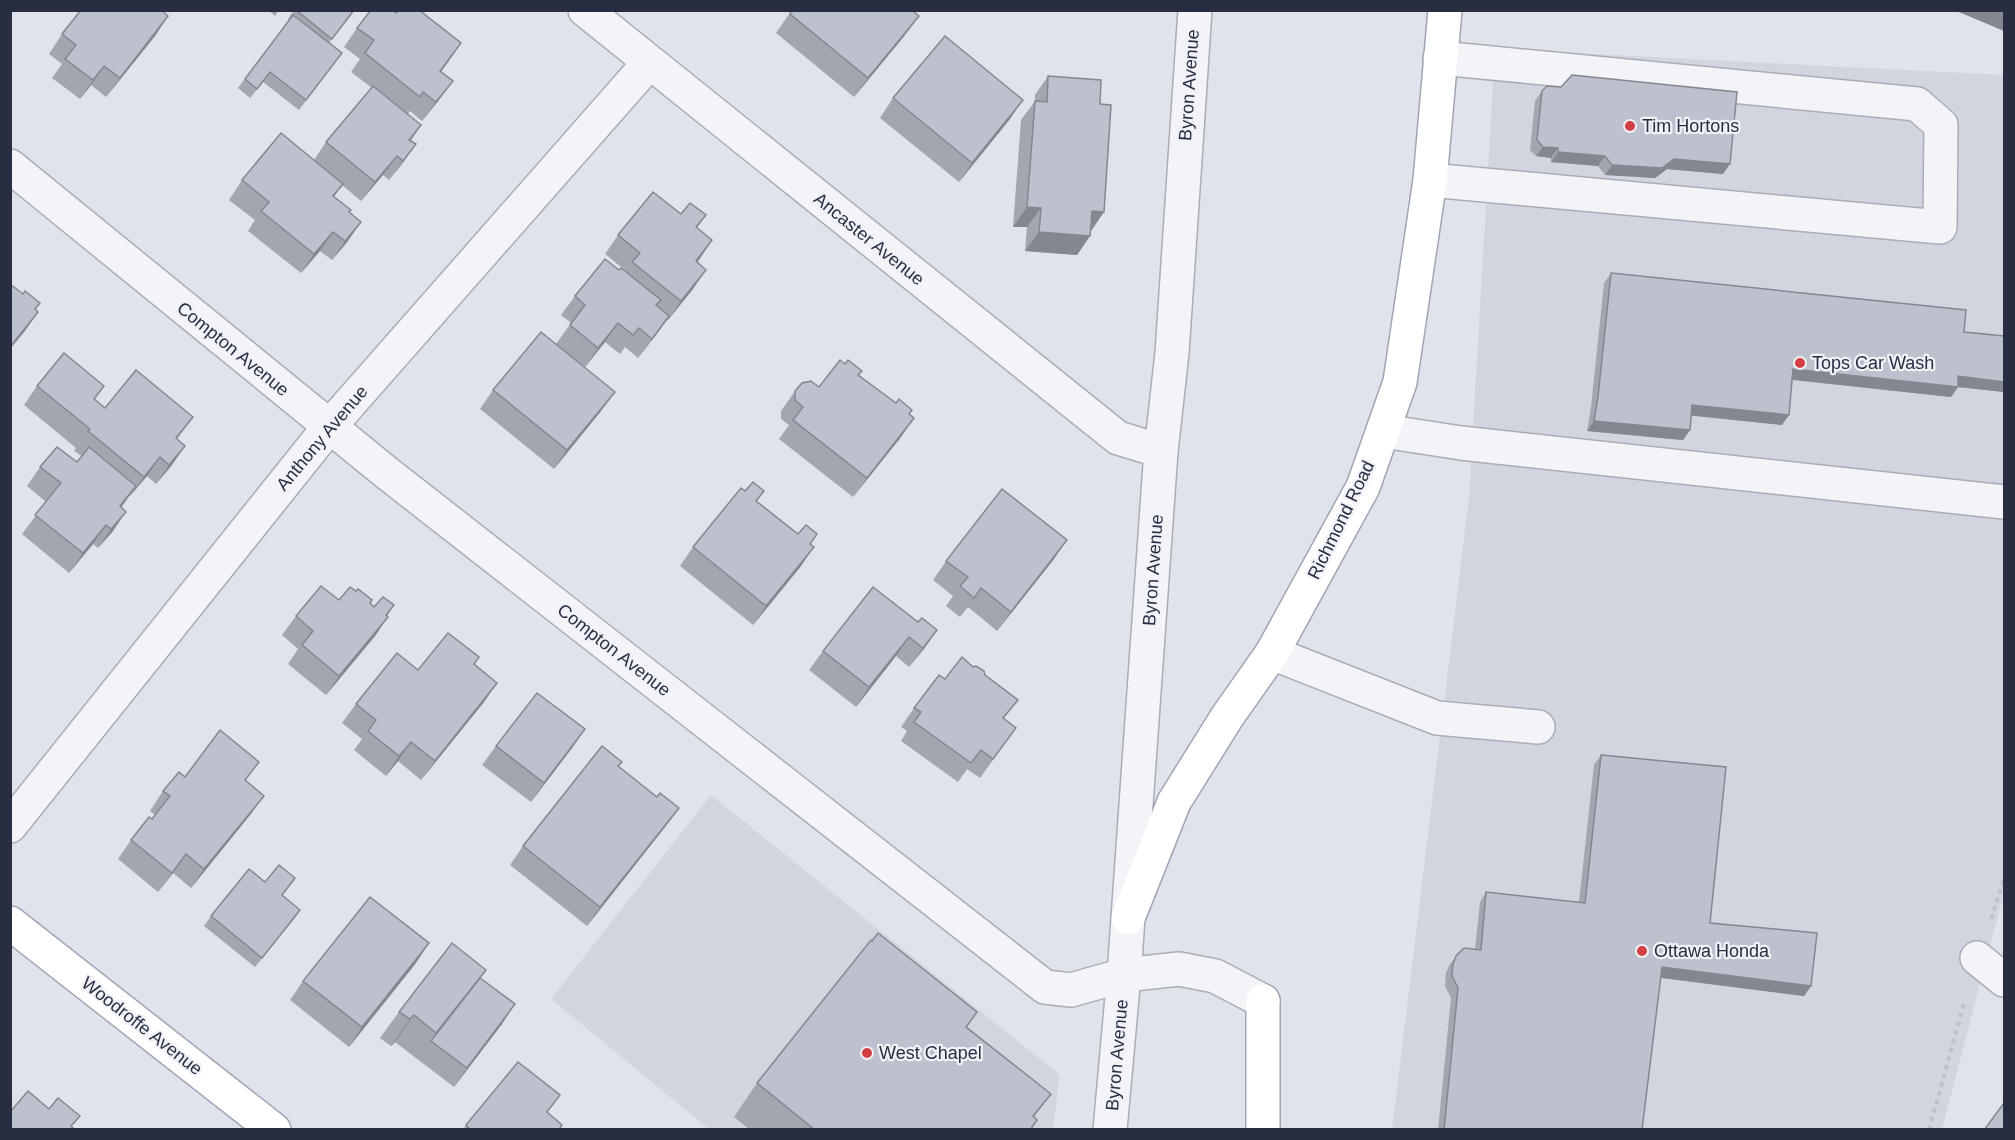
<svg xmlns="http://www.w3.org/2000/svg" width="2015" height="1140" font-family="Helvetica,sans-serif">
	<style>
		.built { fill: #d2d5df }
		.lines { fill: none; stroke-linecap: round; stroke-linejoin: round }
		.minor-casing { stroke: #a9adb8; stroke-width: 36 }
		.major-casing { stroke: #9fa5b6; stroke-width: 36 }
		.path { stroke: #bec1c9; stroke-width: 4; stroke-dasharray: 4.5 4.5; stroke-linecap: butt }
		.minor { stroke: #f3f4f8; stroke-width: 33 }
		.major { stroke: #fff; stroke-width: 33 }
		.wall { fill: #a3a6b0 }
		.shaded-wall { fill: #848790 }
		.building { fill: #bdc1cd; stroke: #848790; stroke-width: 1.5 }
		.poi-dot { fill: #d43f43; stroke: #f0f2f7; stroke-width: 2 }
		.labels { text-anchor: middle; stroke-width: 4.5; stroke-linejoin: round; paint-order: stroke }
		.street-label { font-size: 18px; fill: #282e42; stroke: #f0f2f7 }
		.poi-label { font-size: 18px; fill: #282e42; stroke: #f0f2f7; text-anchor: start }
	</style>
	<rect width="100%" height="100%" fill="#e0e3ea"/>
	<g class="built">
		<polygon points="1495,49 2004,75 2004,893 1942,1129 1392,1130 1469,497"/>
		<polygon points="711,795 1060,1075 1053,1129 709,1129 551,999"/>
	</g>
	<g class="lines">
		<defs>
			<g id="minor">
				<polyline points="585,10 1118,438 1161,451"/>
				<polyline points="10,166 387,473 1045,987 1071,990 1124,975 1179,969 1215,976 1263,1001"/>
				<polyline points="1430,180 1940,227 1941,125 1917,104 1440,58"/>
				<polyline points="1383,431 1461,443 2004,502"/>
				<polyline points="1272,653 1437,718 1538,727"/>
				<polyline points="10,826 329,427 649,63"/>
				<polyline points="1977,958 2004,980"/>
				<polyline points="1110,1130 1124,975 1161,451 1172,353 1195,10"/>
			</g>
			<g id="major">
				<polyline points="1128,918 1174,802 1227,717 1272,653 1363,487 1400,382 1430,180 1445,10"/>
				<polyline points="10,923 274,1130"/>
				<polyline points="1263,1130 1263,1001"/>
			</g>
		</defs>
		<use href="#minor" class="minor-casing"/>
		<use href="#major" class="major-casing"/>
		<g class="path">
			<polyline points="1991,919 2004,879"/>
			<polyline points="1929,1130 1964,1003"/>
		</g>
		<use href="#minor" class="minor"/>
		<use href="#major" class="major"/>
	</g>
	<g class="wall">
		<polygon points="268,10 279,10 275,16"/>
		<polygon points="294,10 355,10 329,43 342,53 299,110 263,82 250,98 238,88 289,20 288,19"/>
		<polygon points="792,10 905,35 854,97 776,33"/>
		<polygon points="396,13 461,43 441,72 439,100 422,121 410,111 408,114 421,125 411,141 416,144 389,180 383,175 361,201 342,185 334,197 349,212 348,241 332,260 320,251 301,273 248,231 255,220 229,200 242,180 314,160 326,142 372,88 351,72 360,59 344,47 357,28"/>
		<polygon points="168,16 155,36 106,97 91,85 80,99 52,78 62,64 49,54 62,34"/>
		<polygon points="1048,76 1090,231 1090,236 1077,255 1025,251 1027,227 1013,227 1021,120 1035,101 1035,95"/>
		<polygon points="1542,91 1723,174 1667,169 1655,178 1605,175 1598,166 1551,162 1551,158 1536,156 1530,150 1535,101"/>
		<polygon points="893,98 1010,119 959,182 880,118"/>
		<polygon points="681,214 706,215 697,228 697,262 693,289 668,320 667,320 638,358 625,347 620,354 605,342 585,367 556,344 571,323 561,315 575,296 619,270 626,271 605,254 618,235"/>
		<polygon points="1611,273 1964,332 2004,336 2004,392 1958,387 1951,397 1792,380 1782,425 1691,415 1690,430 1683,440 1587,431 1591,407 1604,283"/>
		<polygon points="845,364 862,371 859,375 909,414 901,437 853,497 779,439 789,425 781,419 781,411 795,391 819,387"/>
		<polygon points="37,386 95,399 105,408 177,439 172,465 156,484 147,476 130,496 129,495 121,507 113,531 98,548 93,544 69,573 22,534 46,502 27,486 40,467 77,462 82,456 74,451 76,448 24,405"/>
		<polygon points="493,390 601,411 554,469 480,409"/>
		<polygon points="757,501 810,544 801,566 753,625 680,566 693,547"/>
		<polygon points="1054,559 997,631 968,607 960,617 946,606 953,596 933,580 946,561"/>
		<polygon points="339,600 370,603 374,607 394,605 375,636 326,695 288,664 298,649 282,635 296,616"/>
		<polygon points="918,622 937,630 909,667 896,656 856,707 809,670 823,651"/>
		<polygon points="474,664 484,702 421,780 398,761 386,776 354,750 362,739 342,723 356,704 418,670"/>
		<polygon points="985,675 1005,719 1016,728 980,778 967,769 958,782 901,741 907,731 901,727 914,708 945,679"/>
		<polygon points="585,729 572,748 531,802 482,765 496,746"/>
		<polygon points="1601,755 1710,923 1811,986 1804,996 1661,978 1642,1130 1438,1130 1451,998 1445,986 1446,973 1449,966 1456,956 1475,949 1480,902 1486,892 1579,902 1594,765"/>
		<polygon points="618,766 657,797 679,808 665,827 587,926 510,865 523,846"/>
		<polygon points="185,777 246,781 264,796 250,815 191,888 173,873 158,892 118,859 131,840 155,815 150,811 163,791"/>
		<polygon points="295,878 282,895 300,910 255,967 204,926 211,916 265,882"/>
		<polygon points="872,941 977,1012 967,1027 1051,1094 1034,1117 1031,1130 750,1130 734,1117 757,1083"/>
		<polygon points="416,963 349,1047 290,1000 303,981"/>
		<polygon points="480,978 502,1024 454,1087 395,1042 391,1046 380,1038 399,1012"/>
		<polygon points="547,1112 560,1130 463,1130 466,1125"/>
	</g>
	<g class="shaded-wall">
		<polygon points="1954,10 2004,10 2004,31"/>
		<polygon points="168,16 155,36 106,97 120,78"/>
		<polygon points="919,16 905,35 854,97 868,78"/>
		<polygon points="461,43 448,62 427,90 440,71"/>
		<polygon points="104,66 91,85 80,99 93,80"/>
		<polygon points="453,81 439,100 422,121 436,102"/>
		<polygon points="1023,100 1010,119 959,182 972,163"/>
		<polygon points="416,144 402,164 389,180 403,161"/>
		<polygon points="1543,147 1558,148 1551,158 1536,156"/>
		<polygon points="1558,152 1605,156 1598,166 1551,162"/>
		<polygon points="397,156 383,175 361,201 375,182"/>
		<polygon points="1674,159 1730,164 1723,174 1667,169 1655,178 1605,175 1612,165"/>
		<polygon points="1027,207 1041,208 1027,227 1013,227"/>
		<polygon points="1092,211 1104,212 1091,231"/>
		<polygon points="361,222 348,241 332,260 345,241"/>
		<polygon points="333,232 320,251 301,273 314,254"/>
		<polygon points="1039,232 1090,236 1077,255 1025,251"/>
		<polygon points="712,240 699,260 682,280 696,261"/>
		<polygon points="706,270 693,289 668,320 681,301"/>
		<polygon points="38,312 25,331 10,349 10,347"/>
		<polygon points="669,316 656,335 638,358 652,339"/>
		<polygon points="618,323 605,342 585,367 598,348"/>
		<polygon points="1793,369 1958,376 2004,382 2004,392 1958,387 1951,397 1786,379"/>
		<polygon points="615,392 601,411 554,469 567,450"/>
		<polygon points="1692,405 1789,415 1782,425 1685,415"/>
		<polygon points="193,417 179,436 162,457 176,438"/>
		<polygon points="914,418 901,437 853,497 867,478"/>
		<polygon points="1594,421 1690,430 1683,440 1587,431"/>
		<polygon points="185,446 172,465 156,484 169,465"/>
		<polygon points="160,457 147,476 130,496 144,477"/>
		<polygon points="136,486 123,505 106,525 120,506"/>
		<polygon points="126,512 113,531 98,548 111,529"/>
		<polygon points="106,525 93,544 69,573 83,553"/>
		<polygon points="1067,540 1054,559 997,631 1011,612"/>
		<polygon points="814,547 801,566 753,625 766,606"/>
		<polygon points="388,617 375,636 326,695 339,676"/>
		<polygon points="937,630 924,649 909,667 923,648"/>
		<polygon points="909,637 896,656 856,707 869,687"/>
		<polygon points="497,683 484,702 421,780 435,761"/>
		<polygon points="585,729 572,748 531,802 544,783"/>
		<polygon points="411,742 398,761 386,776 399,756"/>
		<polygon points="264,796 250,815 191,888 204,869"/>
		<polygon points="679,808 665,827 587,926 600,907"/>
		<polygon points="186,854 173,873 158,892"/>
		<polygon points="300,910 293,920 255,967 262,958"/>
		<polygon points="429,943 416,963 349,1047 362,1027"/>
		<polygon points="1662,967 1811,986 1804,996 1655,977"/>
		<polygon points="515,1004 502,1024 454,1087 467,1068"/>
		<polygon points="414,1015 395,1042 391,1046 410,1019"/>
	</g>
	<g class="building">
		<polygon points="81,10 161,10 168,16 120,78 104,66 93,80 65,59 76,45 62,34"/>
		<polygon points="296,10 354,10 332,39"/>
		<polygon points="371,10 392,10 396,13 398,10 419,10 461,43 440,71 453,81 436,102 423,92 420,97 365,53 374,40 357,28"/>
		<polygon points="792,10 912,10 919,16 868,78 790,14"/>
		<polygon points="293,15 342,53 306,100 270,72 257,89 245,79"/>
		<polygon points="945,36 1023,100 972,163 893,98"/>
		<polygon points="1572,75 1737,92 1730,164 1674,159 1662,168 1612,165 1605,156 1558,152 1558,148 1543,147 1537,140 1542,91 1547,86 1561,87"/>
		<polygon points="1048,76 1101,80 1100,104 1111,105 1104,212 1092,211 1090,236 1039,232 1041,208 1027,207 1035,101 1047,102"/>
		<polygon points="373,86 421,125 409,140 416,144 403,161 397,156 375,182 326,142"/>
		<polygon points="281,133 343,184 333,196 351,210 349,212 361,222 345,241 333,232 314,254 261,211 269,202 242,180"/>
		<polygon points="653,192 681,214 690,203 706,215 696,227 712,240 696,261 706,270 681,301 632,262 640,253 618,235"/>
		<polygon points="605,259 619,270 621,268 661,300 656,305 669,316 652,339 639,328 633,335 618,323 598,348 570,325 585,305 575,296"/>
		<polygon points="1611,273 1966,310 1964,332 2004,336 2004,382 1958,376 1958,387 1793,369 1789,415 1692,405 1690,430 1594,421 1598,397"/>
		<polygon points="10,284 23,294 25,291 40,303 35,309 38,312 10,347"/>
		<polygon points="541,332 615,392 567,450 493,390"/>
		<polygon points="64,353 104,386 94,399 105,408 136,370 193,417 176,438 185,446 169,465 160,457 144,477 88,431 90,429 37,386"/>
		<polygon points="840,360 845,364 848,360 862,371 858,375 896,403 899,399 912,410 909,414 914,418 867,478 793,420 803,407 795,400 795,391 802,383 811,381 819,387"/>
		<polygon points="57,447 77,462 89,447 136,486 120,506 126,512 111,529 106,525 83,553 35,515 61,483 40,467"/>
		<polygon points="753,482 764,491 756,501 798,534 806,525 817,534 810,544 814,547 766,606 693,547 741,488 745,491"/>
		<polygon points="1002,489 1067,540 1011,612 981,588 974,598 960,586 968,577 946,561"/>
		<polygon points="321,586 339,600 350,587 356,591 358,589 372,600 370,603 374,607 383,597 394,605 386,615 388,617 339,676 302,645 313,631 296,616"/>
		<polygon points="873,587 918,622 922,618 937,630 923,648 909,637 869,687 823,651"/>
		<polygon points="448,633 479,657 474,664 497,683 435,761 411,742 399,756 368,731 376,720 356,704 397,653 418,670"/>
		<polygon points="962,657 973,667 976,666 984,671 985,675 1018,700 1003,718 1016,728 993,759 981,750 971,763 914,722 921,712 914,708 939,675 945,679"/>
		<polygon points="537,693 585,729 544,783 496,746"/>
		<polygon points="220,730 259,762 245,780 264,796 204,869 186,854 172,873 131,840 149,817 152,819 170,796 163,791 179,772 185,777"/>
		<polygon points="602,746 622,762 618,766 657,797 660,793 679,808 600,907 523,846"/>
		<polygon points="1601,755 1726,767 1710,923 1817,933 1811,986 1662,967 1642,1130 1444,1130 1458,988 1452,976 1453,964 1456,956 1464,948 1481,950 1486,892 1585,903"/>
		<polygon points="279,865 295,878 282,895 300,910 262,958 211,916 249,869 265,882"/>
		<polygon points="370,897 429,943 362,1027 303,981"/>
		<polygon points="878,933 977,1012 966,1027 1051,1094 1033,1116 1037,1120 1030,1130 815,1130 757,1083 871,940 872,941"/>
		<polygon points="452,943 486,970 436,1033 414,1015 410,1019 399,1012"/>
		<polygon points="480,978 515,1004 467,1068 431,1041"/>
		<polygon points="518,1062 560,1095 547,1112 562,1125 559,1130 471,1130 466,1125"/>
		<polygon points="28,1091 49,1109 58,1098 80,1116 71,1126 75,1130 10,1130 10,1112"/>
		<polygon points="2004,1103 2004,1130 1984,1130"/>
	</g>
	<g class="poi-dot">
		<circle cx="1630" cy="126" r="6"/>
		<circle cx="1800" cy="363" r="6"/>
		<circle cx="1642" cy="951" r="6"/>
		<circle cx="867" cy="1053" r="6"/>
	</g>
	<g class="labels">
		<g class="street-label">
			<text transform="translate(1189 85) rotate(-86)" y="6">Byron Avenue</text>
			<text transform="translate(869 239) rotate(39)" y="6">Ancaster Avenue</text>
			<text transform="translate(233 349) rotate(39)" y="6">Compton Avenue</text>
			<text transform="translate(322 438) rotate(-50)" y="6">Anthony Avenue</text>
			<text transform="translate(1341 520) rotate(-64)" y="6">Richmond Road</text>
			<text transform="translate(1153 570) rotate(-86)" y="6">Byron Avenue</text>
			<text transform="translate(614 650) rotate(38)" y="6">Compton Avenue</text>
			<text transform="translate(142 1026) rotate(38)" y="6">Woodroffe Avenue</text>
			<text transform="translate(1117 1055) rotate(-85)" y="6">Byron Avenue</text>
		</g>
		<g class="poi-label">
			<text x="1642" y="132">Tim Hortons</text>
			<text x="1812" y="369">Tops Car Wash</text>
			<text x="1654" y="957">Ottawa Honda</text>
			<text x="879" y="1059">West Chapel</text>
		</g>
	</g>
	<rect width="2015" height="1140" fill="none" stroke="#282e42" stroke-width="24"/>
</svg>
